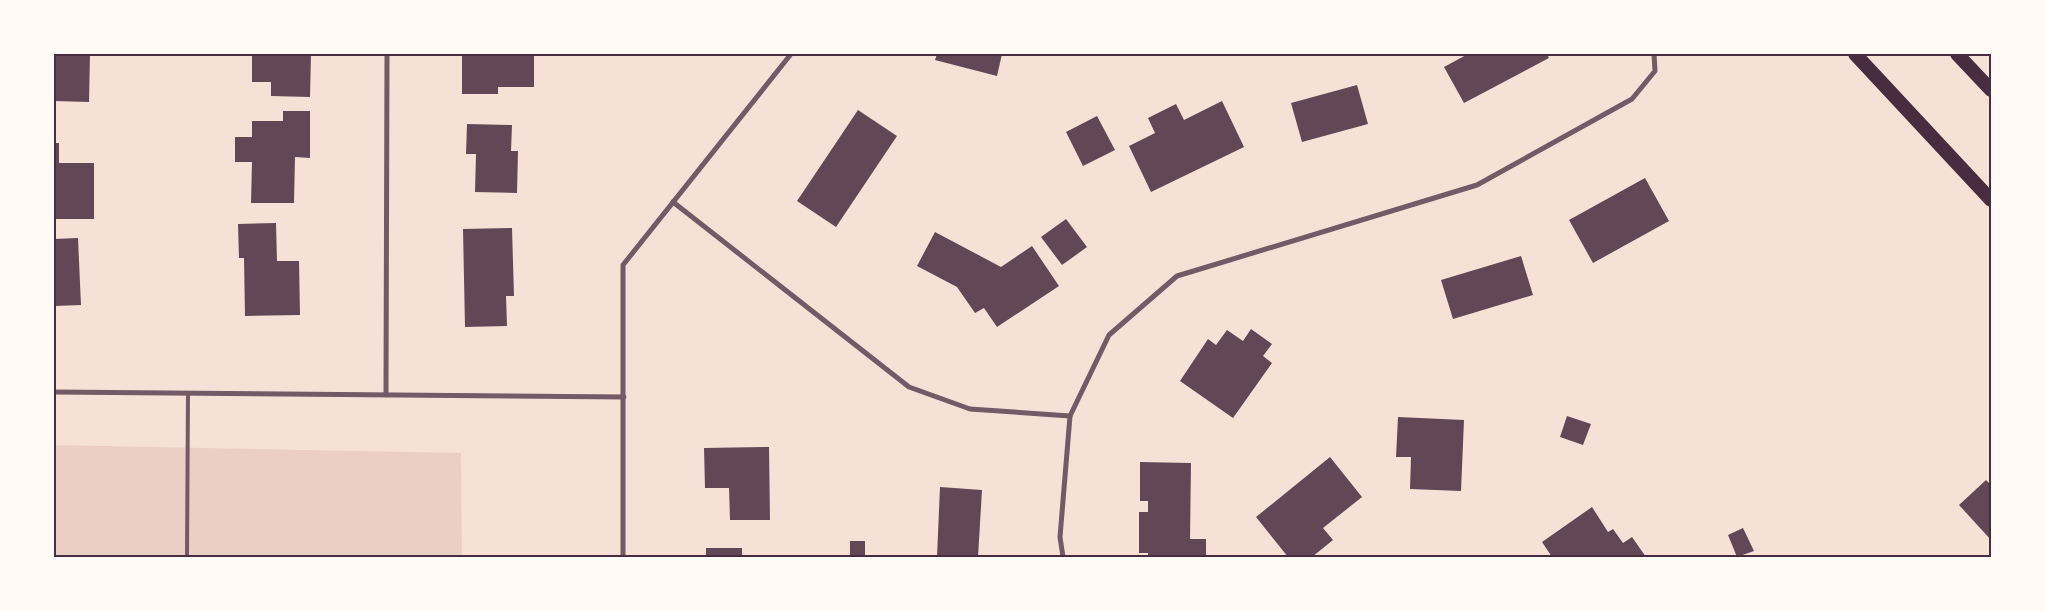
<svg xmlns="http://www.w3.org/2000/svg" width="2045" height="611" font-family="'Fira Sans Condensed',sans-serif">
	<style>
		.green { fill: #ebcfc5 }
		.building { fill: #644757 }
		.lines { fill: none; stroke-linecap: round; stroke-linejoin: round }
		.service { stroke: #755966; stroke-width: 4 }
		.minor { stroke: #755966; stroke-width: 5 }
		.trunk { stroke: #4a2c40; stroke-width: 14 }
		.neatline { fill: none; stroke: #4a2c40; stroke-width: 2 }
	</style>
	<rect width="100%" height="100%" fill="#f7e1d7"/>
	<polygon class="green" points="54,445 461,453 462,557 54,557"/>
	<g class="building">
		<polygon points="54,54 90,54 89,102 54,101"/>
		<polygon points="252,54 311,54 310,97 271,96 271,82 252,82"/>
		<polygon points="462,54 534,54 534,87 498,87 498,94 462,94"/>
		<polygon points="937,54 1002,54 997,76 935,60"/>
		<polygon points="1468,54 1547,54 1549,58 1464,103 1444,67"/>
		<polygon points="1357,85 1368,124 1302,142 1291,103"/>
		<polygon points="1222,101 1244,147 1151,192 1129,146 1155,133 1148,118 1176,104 1184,120"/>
		<polygon points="858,110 897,136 836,227 797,201"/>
		<polygon points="283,111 310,111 310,158 295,157 294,203 251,203 252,162 235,162 235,137 252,137 252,121 283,121"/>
		<polygon points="1097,116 1115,150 1083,166 1066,132"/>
		<polygon points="467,124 512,125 511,151 518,151 517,193 475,192 476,154 466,154"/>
		<polygon points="54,143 59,143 59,163 94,163 94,219 54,219"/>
		<polygon points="1645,178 1669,221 1593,263 1569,220"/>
		<polygon points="1066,219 1087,247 1062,265 1041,237"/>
		<polygon points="276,223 277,261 299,261 300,315 245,316 244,258 239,258 238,224"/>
		<polygon points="512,228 514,296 506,296 507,326 465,327 463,229"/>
		<polygon points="935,232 1001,267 1032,246 1059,286 997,327 984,308 975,313 957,287 917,266"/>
		<polygon points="78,238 81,305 54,306 54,239"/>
		<polygon points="1521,256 1533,295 1453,319 1441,280"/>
		<polygon points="1251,329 1272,344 1263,356 1272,363 1233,418 1180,381 1208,339 1216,345 1227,330 1243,341"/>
		<polygon points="1567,416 1591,424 1583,445 1560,437"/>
		<polygon points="1398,417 1464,420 1461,491 1410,489 1411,457 1396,457"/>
		<polygon points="769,447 770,520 730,520 729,488 705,488 704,448"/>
		<polygon points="1330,457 1362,497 1323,528 1333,540 1312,557 1288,557 1256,517"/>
		<polygon points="1140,462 1191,463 1190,539 1206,539 1206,557 1148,557 1148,553 1139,553 1139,512 1148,512 1148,501 1140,501"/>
		<polygon points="1986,480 1991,485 1991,540 1959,505"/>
		<polygon points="940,487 982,490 978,557 937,557"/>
		<polygon points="1592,507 1608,532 1613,529 1623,543 1632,537 1646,557 1552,557 1542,542"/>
		<polygon points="1743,528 1754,551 1737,557 1728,535"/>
		<rect x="850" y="541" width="15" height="16"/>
		<rect x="706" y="548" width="36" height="9"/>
	</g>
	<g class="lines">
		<polyline class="service" points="187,557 188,393"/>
		<g class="minor">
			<polyline points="673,202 909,387 970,409 1070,416"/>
			<polyline points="54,392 624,397"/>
			<polyline points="386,395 387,54"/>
			<polyline points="623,557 623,265 791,54"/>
			<polyline points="1063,557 1060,537 1070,416 1109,335 1177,276 1477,185 1632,99 1655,71 1654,54"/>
		</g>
		<g class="trunk">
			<polyline points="1855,54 1991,200"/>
			<polyline points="1957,54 1991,90"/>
		</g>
	</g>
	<rect width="2045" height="611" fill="none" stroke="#fffaf5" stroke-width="110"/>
	<rect x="55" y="55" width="1935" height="501" class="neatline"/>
</svg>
